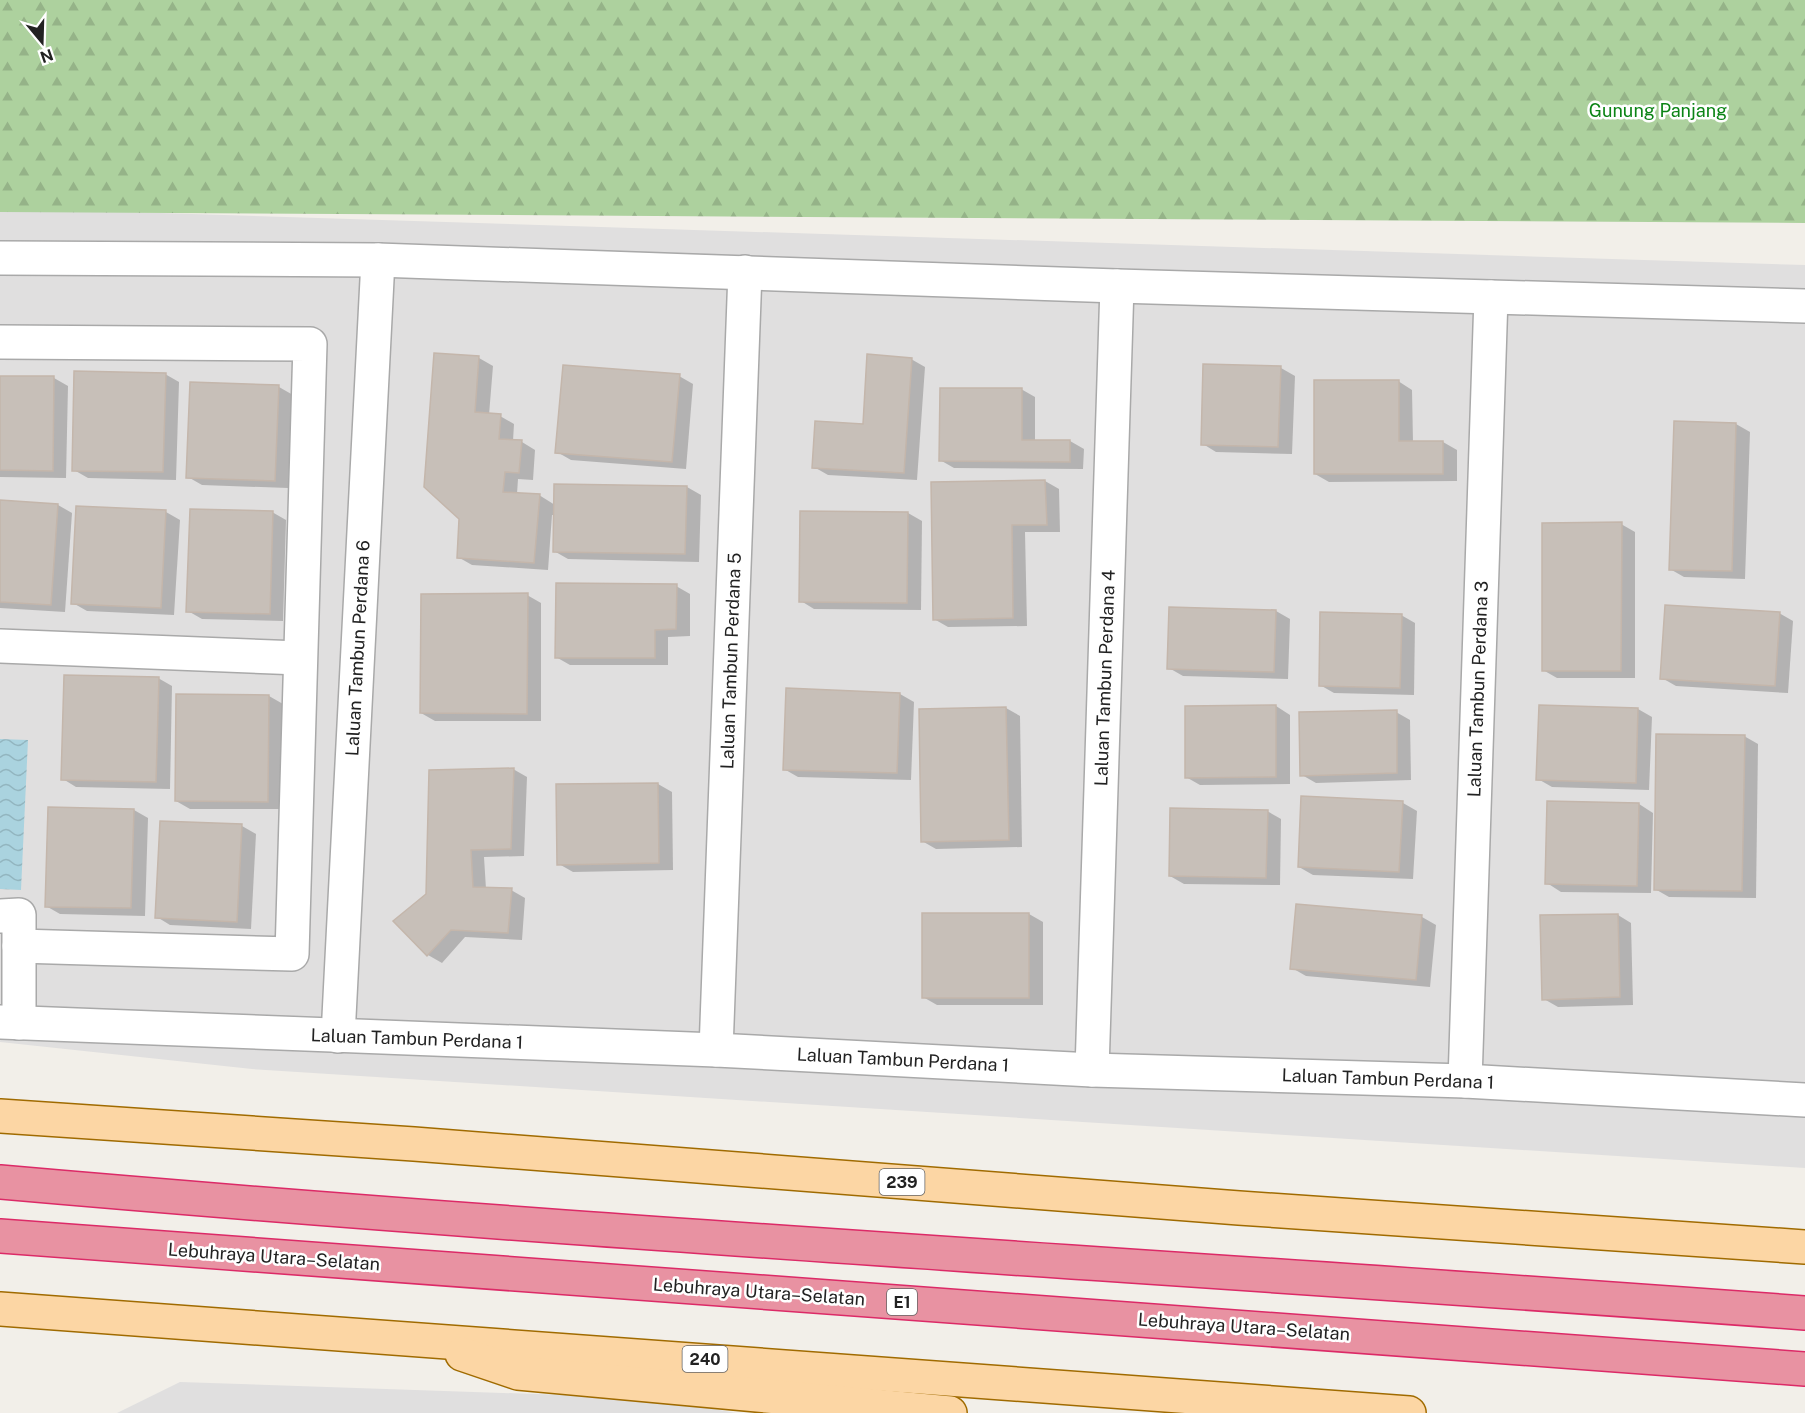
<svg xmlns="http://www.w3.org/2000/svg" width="1805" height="1413" font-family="'Public Sans',sans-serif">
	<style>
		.residential { fill: #e0dfdf }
		.forest { fill: url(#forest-firs) }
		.water { fill: url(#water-waves) }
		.shadow { fill: #0003 }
		.building { fill: #c7bfb8; stroke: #c4b6ab; stroke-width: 1.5 }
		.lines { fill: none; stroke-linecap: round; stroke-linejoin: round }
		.minor-casing { stroke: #a9a9a9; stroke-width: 36 }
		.major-casing { stroke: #a06b00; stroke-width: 36 }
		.highway-casing { stroke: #dc2a67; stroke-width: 36 }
		.minor { stroke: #fff; stroke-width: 33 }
		.major { stroke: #fcd6a4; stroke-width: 33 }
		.highway { stroke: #e892a2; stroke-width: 33 }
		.labels { text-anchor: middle; stroke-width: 5; stroke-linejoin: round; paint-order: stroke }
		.shield { fill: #fff; stroke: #646464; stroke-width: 1.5 }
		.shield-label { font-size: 16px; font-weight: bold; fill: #222 }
		.park-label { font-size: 18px; fill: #0c8416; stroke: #fff }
		.street-label { font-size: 18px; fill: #222; stroke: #fff }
	</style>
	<defs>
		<pattern id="forest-firs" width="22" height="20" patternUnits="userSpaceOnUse" patternTransform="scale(1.5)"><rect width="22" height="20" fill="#add19e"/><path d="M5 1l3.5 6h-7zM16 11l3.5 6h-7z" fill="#95b388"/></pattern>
		<pattern id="water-waves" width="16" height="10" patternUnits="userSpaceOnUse" patternTransform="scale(1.5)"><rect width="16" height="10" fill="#aad3df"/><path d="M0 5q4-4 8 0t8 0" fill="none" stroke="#92b5bf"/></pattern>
	</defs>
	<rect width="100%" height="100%" fill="#f2efe9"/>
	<g class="residential">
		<polygon points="0,208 1805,265 1805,1168 252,1069 0,1042"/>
		<polygon points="180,1382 652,1398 736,1413 117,1413"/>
	</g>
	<polygon class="forest" points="0,0 1805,0 1805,223 0,212"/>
	<polygon class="water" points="0,739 28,740 21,890 0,889"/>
	<g class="shadow">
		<polygon points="479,358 493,366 489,415 500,416 514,424 513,441 522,442 535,450 533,480 518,479 517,494 539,495 555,505 687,487 701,495 699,562 568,559 554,551 555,515 552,515 548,570 472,565 458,557"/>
		<polygon points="911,359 925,367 917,480 828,475 814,467 864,426"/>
		<polygon points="1281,368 1295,376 1292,454 1216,452 1203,444"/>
		<polygon points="165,374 179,382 176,480 88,478 74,470"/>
		<polygon points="679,376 693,384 686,469 571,460 557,452"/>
		<polygon points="0,377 54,378 68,386 66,478 0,477"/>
		<polygon points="1398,381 1412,390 1413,442 1443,442 1457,450 1457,481 1329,482 1315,474"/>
		<polygon points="279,387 293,395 288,488 202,485 188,477"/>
		<polygon points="1021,389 1035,397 1035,441 1070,441 1084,449 1083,469 954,468 940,460"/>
		<polygon points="1736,424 1750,432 1745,579 1684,577 1670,569"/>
		<polygon points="1045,481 1059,489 1060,532 1025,532 1027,626 948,627 934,619"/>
		<polygon points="0,501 58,505 72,513 65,612 0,608"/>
		<polygon points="166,512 180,520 174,615 87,611 73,603"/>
		<polygon points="272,512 286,520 283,621 202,619 188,611"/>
		<polygon points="908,513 922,521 921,610 814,609 801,601"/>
		<polygon points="1621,524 1635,532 1635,678 1557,678 1543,670"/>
		<polygon points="676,586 690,594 690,636 668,637 668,665 570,665 556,657"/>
		<polygon points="527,595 541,603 541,721 435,721 421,713"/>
		<polygon points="1276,611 1290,619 1288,679 1183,676 1169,668"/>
		<polygon points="1779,613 1793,621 1788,693 1676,686 1662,678"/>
		<polygon points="1401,615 1415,623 1414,695 1334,693 1320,685"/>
		<polygon points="158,678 172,686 170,789 76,787 63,779"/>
		<polygon points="788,690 900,694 914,702 911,780 798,777 784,769"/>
		<polygon points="269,696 283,704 282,809 190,809 176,801"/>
		<polygon points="1276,706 1290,715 1290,784 1200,785 1186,777"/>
		<polygon points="1006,708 1020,716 1022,847 936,849 922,841"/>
		<polygon points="1638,709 1652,717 1649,790 1552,787 1538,779"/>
		<polygon points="1396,712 1410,720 1411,780 1316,783 1302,775"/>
		<polygon points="1744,736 1758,744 1756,898 1669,897 1655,889"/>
		<polygon points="513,769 527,777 524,856 484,857 486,889 511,890 525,898 522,940 465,937 442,963 428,955 395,921 427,895"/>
		<polygon points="658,784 672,792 673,870 573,872 559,864 557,786"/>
		<polygon points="1303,798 1403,803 1417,811 1413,879 1313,875 1299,867"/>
		<polygon points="1639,804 1653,813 1651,893 1561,892 1547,883"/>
		<polygon points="134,810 148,818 145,916 60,914 46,906"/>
		<polygon points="1267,811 1281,819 1280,885 1184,884 1170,876"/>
		<polygon points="242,826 256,834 251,929 170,925 157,917"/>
		<polygon points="1297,906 1422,917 1436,925 1430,987 1306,976 1292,968"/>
		<polygon points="1029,914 1043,922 1043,1005 937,1005 923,997"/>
		<polygon points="1618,915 1631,923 1633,1005 1558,1007 1544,999"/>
	</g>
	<g class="building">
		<polygon points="434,353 479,356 475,412 501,414 499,439 522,440 519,473 505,472 503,492 540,494 534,563 457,558 459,519 424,487"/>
		<polygon points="867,354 912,358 904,473 812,468 815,421 863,424"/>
		<polygon points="1203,364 1281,366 1278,447 1201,445"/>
		<polygon points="563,365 680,374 672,462 555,453"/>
		<polygon points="74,371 166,373 163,472 72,471"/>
		<polygon points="0,376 54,376 53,471 0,470"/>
		<polygon points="1314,380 1399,380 1399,441 1443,441 1443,474 1314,474"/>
		<polygon points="190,382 279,385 275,481 186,478"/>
		<polygon points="940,388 1022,388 1022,440 1070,440 1070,462 939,461"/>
		<polygon points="1674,421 1736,423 1732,571 1669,570"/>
		<polygon points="1045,480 1047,525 1012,525 1013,618 933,620 931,482"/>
		<polygon points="554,484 687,486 685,554 553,552"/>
		<polygon points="0,500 58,504 51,605 0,602"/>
		<polygon points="76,506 166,510 161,608 71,604"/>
		<polygon points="190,509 273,511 270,614 186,612"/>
		<polygon points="800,511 908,512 907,603 799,602"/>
		<polygon points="1622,522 1621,671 1542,671 1542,523"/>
		<polygon points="556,583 677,584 676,629 655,630 655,658 555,658"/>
		<polygon points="528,593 527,714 420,713 421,594"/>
		<polygon points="1665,605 1780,612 1775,686 1660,679"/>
		<polygon points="1169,607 1276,610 1274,672 1167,669"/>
		<polygon points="1320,612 1402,614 1400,688 1319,686"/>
		<polygon points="64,675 159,677 156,782 61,780"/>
		<polygon points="786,688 900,693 897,773 783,770"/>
		<polygon points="176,694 269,695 268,802 175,801"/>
		<polygon points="1276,705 1276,777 1185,778 1185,706"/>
		<polygon points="1539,705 1638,708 1636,783 1536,780"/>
		<polygon points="1006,707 1009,840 921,842 919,709"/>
		<polygon points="1397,710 1397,773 1300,776 1299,712"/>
		<polygon points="1656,734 1745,735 1742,891 1654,890"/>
		<polygon points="514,768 511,849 471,850 473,887 512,888 508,933 451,930 427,956 393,921 426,894 429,770"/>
		<polygon points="658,783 659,863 557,865 556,784"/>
		<polygon points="1301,796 1403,801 1399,872 1298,867"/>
		<polygon points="1547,801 1639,803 1637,886 1545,884"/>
		<polygon points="48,807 134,809 131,908 45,907"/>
		<polygon points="1170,808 1268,810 1266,878 1169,876"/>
		<polygon points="160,821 242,824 237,922 155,918"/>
		<polygon points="1296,904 1422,915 1416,980 1290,969"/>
		<rect x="922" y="913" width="107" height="85"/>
		<polygon points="1618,914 1620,997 1542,1000 1540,915"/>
	</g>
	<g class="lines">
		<defs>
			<g id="minor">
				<polyline points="0,258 378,260 1117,286 1805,306"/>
				<polyline points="0,342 310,344 292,954 19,946"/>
				<polyline points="0,646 300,658"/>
				<polyline points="0,916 19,915 19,1023"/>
				<polyline points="0,1022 716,1050 1092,1070 1465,1081 1805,1100"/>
				<polyline points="338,1036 378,260"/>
				<polyline points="716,1050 745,272"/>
				<polyline points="1092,1070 1117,286"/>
				<polyline points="1465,1081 1491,297"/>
			</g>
			<g id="major">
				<polyline points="0,1116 414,1144 1239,1208 1805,1247"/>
				<polyline points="0,1309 1409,1413"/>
				<polyline points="462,1354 518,1373 950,1413"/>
			</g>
			<g id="highway">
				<path d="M0,1182C601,1235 1203,1268 1805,1313"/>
				<polyline points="0,1236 1805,1369"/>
			</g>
		</defs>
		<use href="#minor" class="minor-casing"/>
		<use href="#major" class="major-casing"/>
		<use href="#highway" class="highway-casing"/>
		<use href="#minor" class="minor"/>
		<use href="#major" class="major"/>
		<use href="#highway" class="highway"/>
	</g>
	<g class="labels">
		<g class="shield">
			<rect x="879.5" y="1169" width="45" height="26" rx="4.5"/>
			<rect x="887" y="1289" width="30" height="26" rx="4.5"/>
			<rect x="682.5" y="1346" width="45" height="26" rx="4.5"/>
		</g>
		<g class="shield-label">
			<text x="902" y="1188">239</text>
			<text x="902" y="1308">E1</text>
			<text x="705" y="1365">240</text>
		</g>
		<g class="park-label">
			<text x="1658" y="117">Gunung Panjang</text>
		</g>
		<g class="street-label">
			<text transform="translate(358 648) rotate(-87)" y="6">Laluan Tambun Perdana 6</text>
			<text transform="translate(731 661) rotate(-88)" y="6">Laluan Tambun Perdana 5</text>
			<text transform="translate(1105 678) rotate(-88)" y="6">Laluan Tambun Perdana 4</text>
			<text transform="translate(1478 689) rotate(-88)" y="6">Laluan Tambun Perdana 3</text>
			<text transform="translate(417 1039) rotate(2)" y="6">Laluan Tambun Perdana 1</text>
			<text transform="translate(903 1060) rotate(3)" y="6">Laluan Tambun Perdana 1</text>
			<text transform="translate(1388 1079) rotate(2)" y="6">Laluan Tambun Perdana 1</text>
			<text transform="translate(274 1257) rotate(4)" y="6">Lebuhraya Utara–Selatan</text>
			<text transform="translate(759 1292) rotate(4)" y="6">Lebuhraya Utara–Selatan</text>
			<text transform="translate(1244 1327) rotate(4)" y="6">Lebuhraya Utara–Selatan</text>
		</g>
	</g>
	<g transform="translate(42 42) rotate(161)" stroke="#ffffff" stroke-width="4.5" paint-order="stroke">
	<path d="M0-4.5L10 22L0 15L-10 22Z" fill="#222222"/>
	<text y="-9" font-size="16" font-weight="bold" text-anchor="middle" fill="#222222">N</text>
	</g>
</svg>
